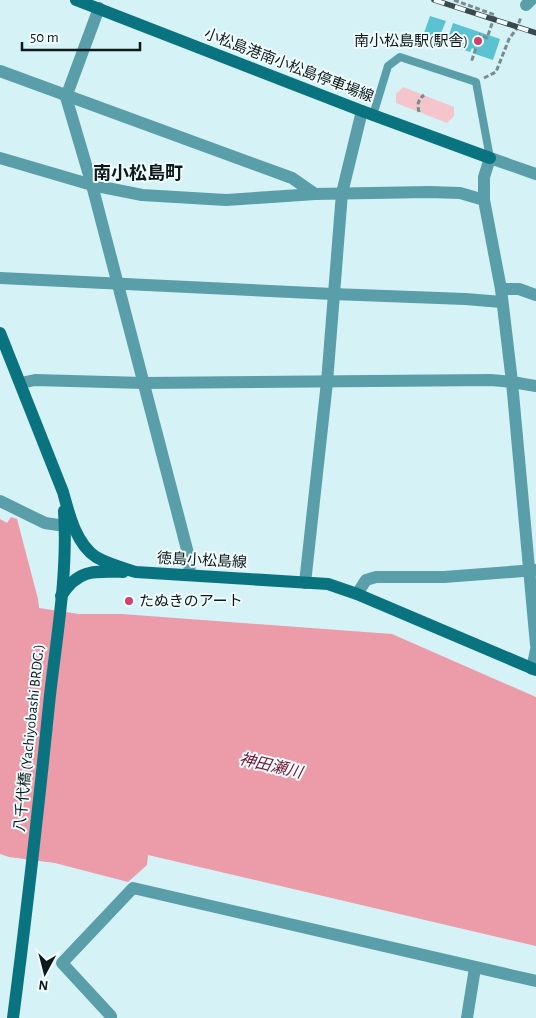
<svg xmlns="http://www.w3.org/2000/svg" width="536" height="1018" font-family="'Alegreya Sans','Noto Sans JP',sans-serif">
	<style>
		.grass { fill: #f5c5cc }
		.water { fill: #ec9ba9 }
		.building { fill: #5bc2d1 }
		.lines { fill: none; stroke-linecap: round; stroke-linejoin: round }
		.path { stroke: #788c8f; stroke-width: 3; stroke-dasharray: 5 2.5; stroke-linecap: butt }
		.service { stroke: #599ea8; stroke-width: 8 }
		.minor { stroke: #599ea8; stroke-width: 12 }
		.tertiary { stroke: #599ea8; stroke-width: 12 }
		.secondary { stroke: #097480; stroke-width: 12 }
		.rail-casing { stroke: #3a494b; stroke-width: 5.5 }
		.rail { stroke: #f0fcfe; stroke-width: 4; stroke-dasharray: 11; stroke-linecap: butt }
		.poi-dot { fill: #d04269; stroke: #f0fcfe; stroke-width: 2 }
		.labels { text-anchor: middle; stroke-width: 4; stroke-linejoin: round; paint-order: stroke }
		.poi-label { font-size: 15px; fill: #0e191a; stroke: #f0fcfe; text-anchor: end }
		.street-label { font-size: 15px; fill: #0e191a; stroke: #f0fcfe }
		.water-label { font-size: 16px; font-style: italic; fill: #731633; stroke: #f0fcfe }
		.quarter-label { font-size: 18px; font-weight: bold; fill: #0e191a; stroke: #f0fcfe }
	</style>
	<rect width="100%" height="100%" fill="#d5f2f7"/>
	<polygon class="grass" points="403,87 454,107 454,116 447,123 396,103 396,94"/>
	<polygon class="water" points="11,517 17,519 38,599 39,608 79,614 122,614 392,634 536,697 536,946 148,855 147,865 128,882 55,863 9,857 0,854 0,519 7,523"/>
	<g class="building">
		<polygon points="430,16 446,21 439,38 424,33"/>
		<polygon points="453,23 500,39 493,60 475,54 476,50 472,48 470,52 458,48 461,42 448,38"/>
	</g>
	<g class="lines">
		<g class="path">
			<polyline points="454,0 495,15 487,38 480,35 471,63"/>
			<polyline points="484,78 496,72 509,39 517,28 521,17"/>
			<path d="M419,112C417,104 418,100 424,95"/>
		</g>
		<polyline class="service" points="373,115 388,66 400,57 476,82 490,158"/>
		<g class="minor">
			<polyline points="526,5 531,0"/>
			<polyline points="99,8 66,97 92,185 190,561 189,575"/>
			<polyline points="0,71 292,178 315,194"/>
			<polyline points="0,158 92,185 142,195 226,200 315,194 429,192 460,193 484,200"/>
			<polyline points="0,278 333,294 465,299 502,302"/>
			<polyline points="501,289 519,289 536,295"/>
			<polyline points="21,383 35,380 144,383 491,380 512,382 536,386"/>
			<polyline points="0,501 45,523 65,526"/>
			<polyline points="357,594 366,580 376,577 444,577 536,570"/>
			<polyline points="111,1018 111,1016 62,963 133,888 536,981"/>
			<polyline points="467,1018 475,968"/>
		</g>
		<g class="tertiary">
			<polyline points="536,174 490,158 484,177 484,200 501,289 512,382 536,645"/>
			<polyline points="305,583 327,382 342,193 362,111"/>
			<polyline points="532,669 536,650"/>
		</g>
		<g class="secondary">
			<polyline points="76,0 362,111 490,158"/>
			<path d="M0,333L63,492C69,514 76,544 96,557C108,564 123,568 136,572L328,584L357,594L536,670"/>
			<path d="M61,596C78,569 94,571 123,572"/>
			<path d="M13,1018C27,911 39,803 50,695C57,635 68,572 64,511"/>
		</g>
		<defs>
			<polyline id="rail" points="434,0 536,33"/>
		</defs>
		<use href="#rail" class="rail-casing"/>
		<use href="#rail" class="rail"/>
	</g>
	<g class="poi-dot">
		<circle cx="478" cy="41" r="5"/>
		<circle cx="129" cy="601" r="5"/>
	</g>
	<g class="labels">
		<g class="poi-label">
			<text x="468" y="46">南小松島駅(駅舎)</text>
			<text x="139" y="606" text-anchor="start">たぬきのアート</text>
		</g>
		<g class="street-label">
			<text transform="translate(289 65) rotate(21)" y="5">小松島港南小松島停車場線</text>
			<text transform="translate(202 560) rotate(3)" y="5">徳島小松島線</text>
			<text transform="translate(29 738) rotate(-84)" y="5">八千代橋 (Yachiyobashi BRDG.)</text>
		</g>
		<g class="water-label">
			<text transform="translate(271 765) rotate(13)" y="6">神田瀬川</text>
		</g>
		<g class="quarter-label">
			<text x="138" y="179">南小松島町</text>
		</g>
	</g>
	<g transform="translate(45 973) rotate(187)" stroke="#f0fcfe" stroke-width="4" paint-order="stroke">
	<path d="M0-4L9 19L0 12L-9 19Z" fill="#0e191a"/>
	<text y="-8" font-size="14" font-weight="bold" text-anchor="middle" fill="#0e191a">N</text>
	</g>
	<path d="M22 42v8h118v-8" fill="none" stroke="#0e191a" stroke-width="2.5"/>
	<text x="30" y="42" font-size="15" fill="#0e191a" stroke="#f0fcfe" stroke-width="4" paint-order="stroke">50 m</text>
</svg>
